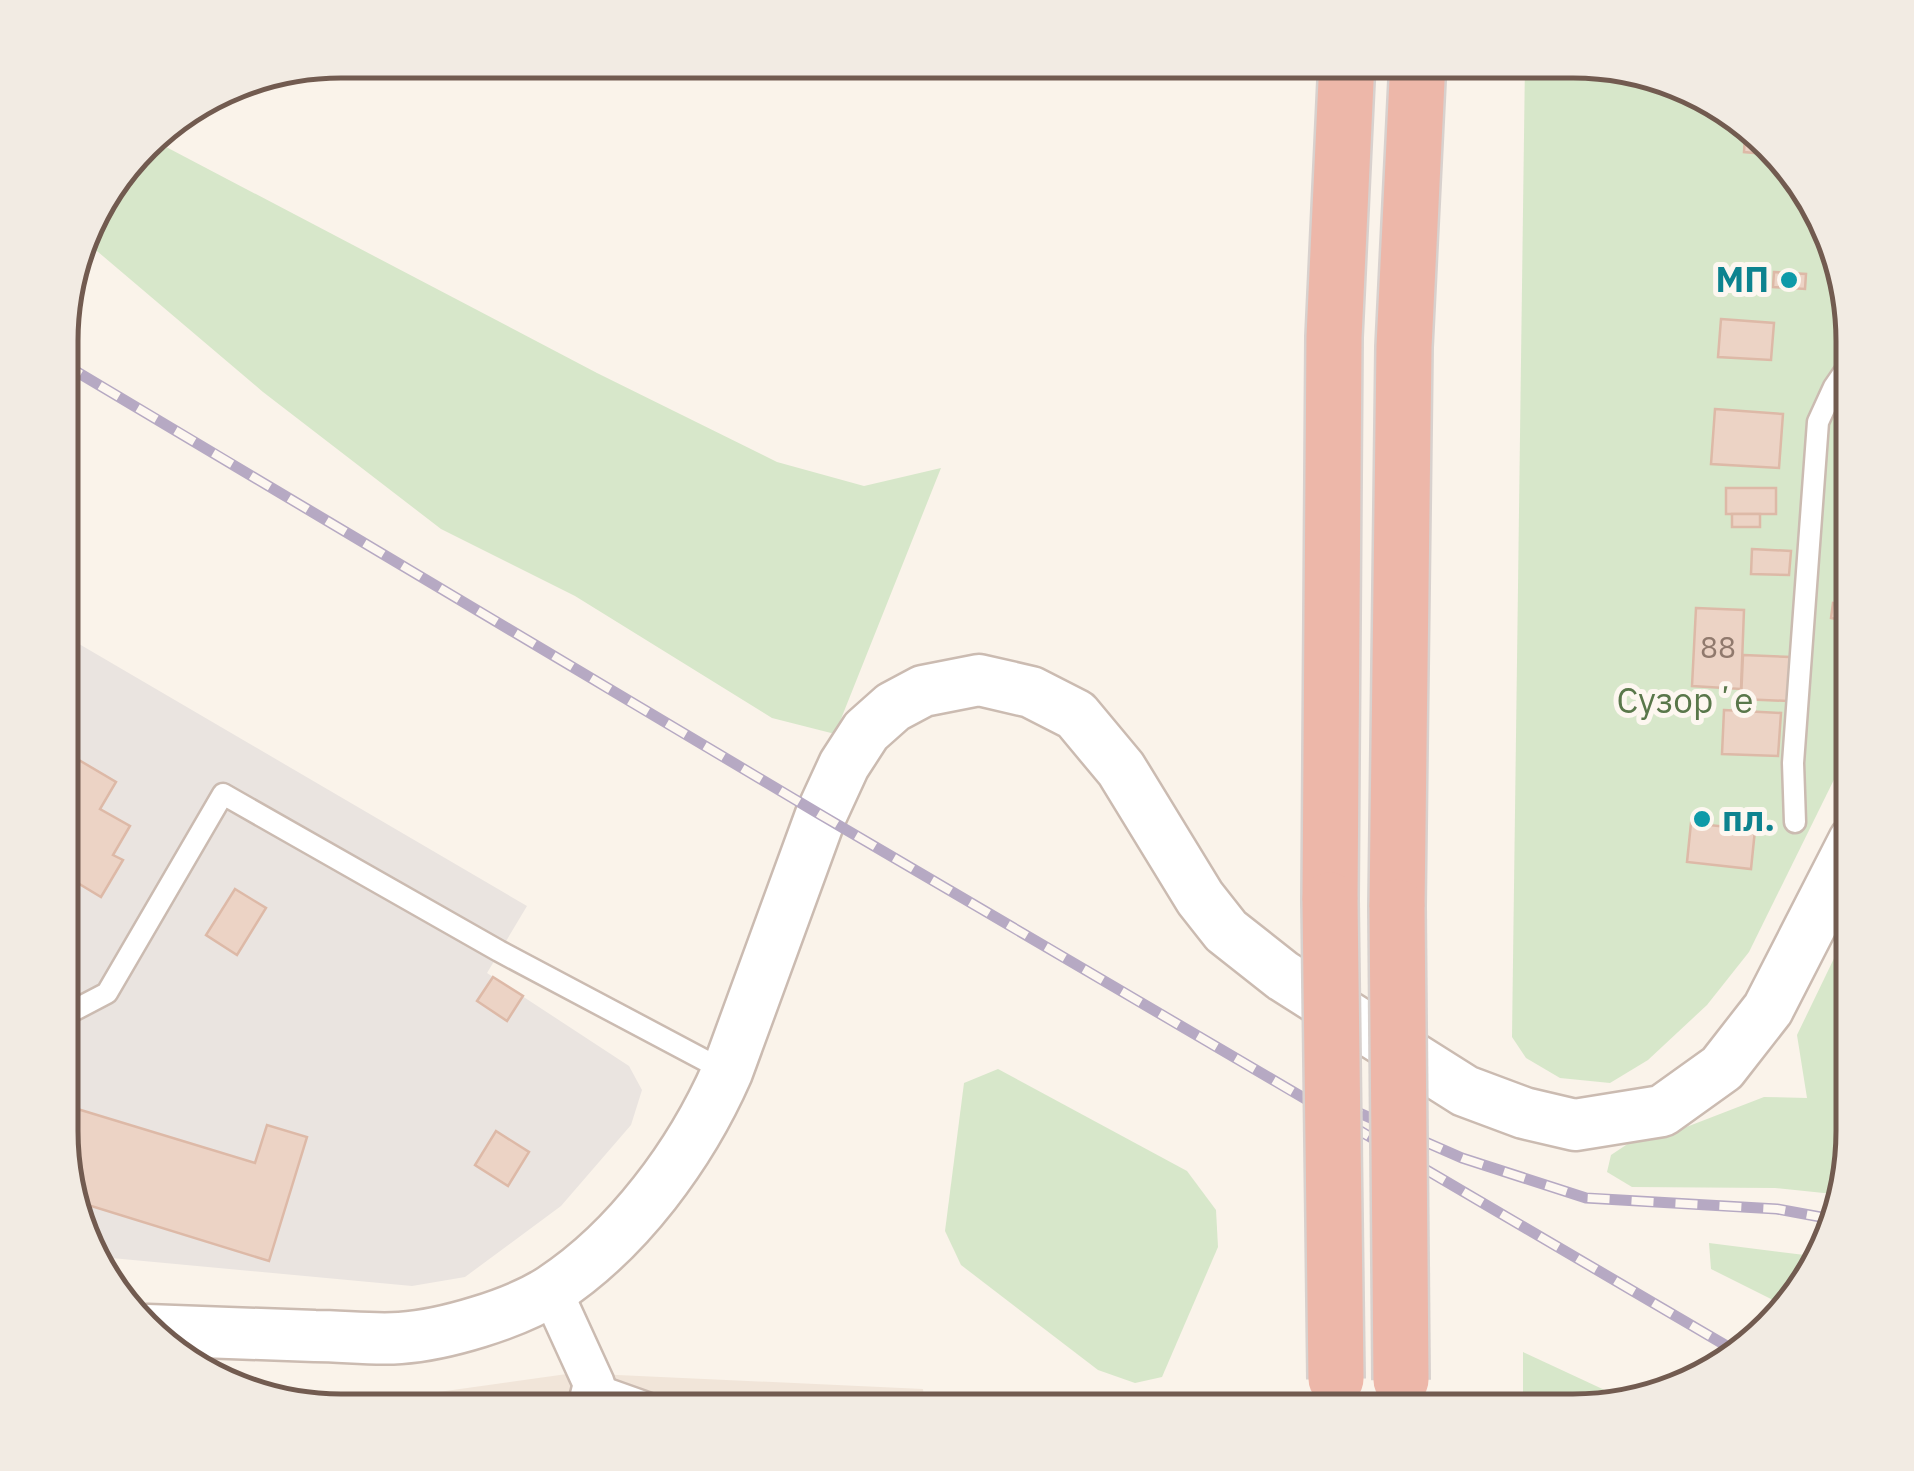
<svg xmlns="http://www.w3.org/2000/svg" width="1914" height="1471" font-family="'IBM Plex Sans',sans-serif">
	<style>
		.residential { fill: #f1e5d9 }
		.industrial { fill: #eae4e0 }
		.green { fill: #d7e7ca }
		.building { fill: #ecd3c5; stroke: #ddb9a7; stroke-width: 2.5 }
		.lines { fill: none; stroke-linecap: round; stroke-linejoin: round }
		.service-casing { stroke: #cbbbb1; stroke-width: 25 }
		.minor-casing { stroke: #cbbbb1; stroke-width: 45 }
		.tertiary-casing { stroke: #cbbbb1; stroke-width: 55 }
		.motorway-casing { stroke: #d8d1ce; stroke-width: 60 }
		.service { stroke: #fff; stroke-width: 20 }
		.minor { stroke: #fff; stroke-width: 40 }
		.tertiary { stroke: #fff; stroke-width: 50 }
		.motorway { stroke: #edb7a9; stroke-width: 55 }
		.rail-casing { stroke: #b6a9c3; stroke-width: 11 }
		.rail { stroke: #fdf7f0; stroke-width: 8; stroke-dasharray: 22; stroke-linecap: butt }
		.motorway-bridge-casing { stroke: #d8d1ce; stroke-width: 60; stroke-linecap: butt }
		.motorway-bridge { stroke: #edb7a9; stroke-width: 55 }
		.culture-dot { fill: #0f9aa8; stroke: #fdf7f0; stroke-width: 4 }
		.labels { text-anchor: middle; stroke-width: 10; stroke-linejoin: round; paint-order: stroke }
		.number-label { font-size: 30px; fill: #90796d }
		.culture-label { font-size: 35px; font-weight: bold; fill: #0d838f; stroke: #fdf7f0; text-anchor: end }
		.park-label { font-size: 35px; fill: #59774a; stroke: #fdf7f0 }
		.rim { fill: none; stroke: #725b50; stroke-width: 5 }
	</style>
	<rect width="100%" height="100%" fill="#faf3ea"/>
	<polygon class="residential" points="574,1373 923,1389 926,1411 317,1409"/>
	<polygon class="industrial" points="62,634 527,906 487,973 629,1066 642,1090 631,1125 561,1206 465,1277 412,1286 90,1256 61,1149"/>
	<g class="green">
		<polygon points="1525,61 1591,61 1680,81 1758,129 1825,217 1854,340 1854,739 1749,952 1707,1005 1648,1060 1610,1083 1560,1078 1526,1058 1512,1037"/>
		<polygon points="149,138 597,373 777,462 864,486 941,468 835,734 772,718 575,596 441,529 263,392 84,240 97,201"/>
		<polygon points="1854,917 1853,1149 1843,1195 1775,1188 1632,1187 1607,1172 1611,1155 1629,1143 1676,1131 1764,1097 1807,1098 1797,1035"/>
		<polygon points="998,1069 1187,1171 1216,1210 1218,1247 1162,1377 1135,1383 1098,1370 961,1265 945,1231 964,1083"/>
		<polygon points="1709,1243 1821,1257 1789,1308 1711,1269"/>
		<polygon points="1523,1352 1624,1399 1574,1411 1523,1411"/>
	</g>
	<g class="building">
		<polygon points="1746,122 1758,129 1777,155 1744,152"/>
		<polygon points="1774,272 1806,274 1805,289 1773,287"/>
		<polygon points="1721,319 1774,323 1771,360 1718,357"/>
		<polygon points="1715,409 1783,414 1779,468 1711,464"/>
		<rect x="1726" y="488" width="50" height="26"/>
		<rect x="1732" y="514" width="28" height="13"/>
		<polygon points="1752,549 1791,551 1789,575 1751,574"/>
		<polygon points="1833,603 1854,607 1854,633 1839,630 1841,620 1831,618"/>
		<polygon points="1696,608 1744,610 1741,689 1692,686"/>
		<polygon points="1743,655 1790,657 1788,701 1741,699"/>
		<polygon points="1724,710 1781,713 1778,756 1722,754"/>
		<polygon points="62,750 116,782 100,809 130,826 113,855 123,860 101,897 71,879 61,896"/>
		<polygon points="1691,823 1755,830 1751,869 1687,862"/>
		<polygon points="235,889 266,908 237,955 206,935"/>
		<polygon points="493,977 523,996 507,1021 477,1001"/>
		<polygon points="61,1104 255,1163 267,1125 307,1137 269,1261 75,1201 61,1149"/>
		<polygon points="496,1131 529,1152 508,1186 475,1165"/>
		<polygon points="785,1395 834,1411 780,1411"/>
	</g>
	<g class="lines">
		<defs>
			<g id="service">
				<polyline points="1795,822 1793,763 1818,422 1834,387 1854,358"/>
				<polyline points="61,1017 107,993 223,794 499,951 725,1071"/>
				<polyline points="594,1384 670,1411"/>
			</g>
			<polyline id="minor" points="551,1290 594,1384 587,1411"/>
			<path id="tertiary" d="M147,1330C203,1332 259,1334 315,1336C343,1336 372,1340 400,1338C444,1335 515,1314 552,1290C628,1240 691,1154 727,1072L821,815L844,765L866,731L893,707L923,691L979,680L1031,692L1076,715L1121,769L1200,898L1226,931L1283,976L1465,1091L1524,1113L1575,1125L1662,1111L1722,1068L1768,1009L1854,841"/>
			<g id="motorway">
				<polyline points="1330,900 1334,337 1347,60"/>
				<polyline points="1397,907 1404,347 1418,60"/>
			</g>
		</defs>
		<use href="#service" class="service-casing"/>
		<use href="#minor" class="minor-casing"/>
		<use href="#tertiary" class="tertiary-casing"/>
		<use href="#motorway" class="motorway-casing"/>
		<use href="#service" class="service"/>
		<use href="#minor" class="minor"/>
		<use href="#tertiary" class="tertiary"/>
		<use href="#motorway" class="motorway"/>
		<defs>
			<g id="rail">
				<polyline points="62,363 821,815 1737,1352"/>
				<polyline points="1341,1105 1462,1158 1586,1198 1777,1209 1837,1220"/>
			</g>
		</defs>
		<use href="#rail" class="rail-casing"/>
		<use href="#rail" class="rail"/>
		<defs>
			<g id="motorway-bridge">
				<polyline points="1330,900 1336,1379"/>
				<polyline points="1397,907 1401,1380"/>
			</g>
		</defs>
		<use href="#motorway-bridge" class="motorway-bridge-casing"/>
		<use href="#motorway-bridge" class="motorway-bridge"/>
	</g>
	<g class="culture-dot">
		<circle cx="1789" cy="280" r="10"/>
		<circle cx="1702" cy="819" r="10"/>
	</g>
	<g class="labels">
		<g class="number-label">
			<text x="1718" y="658">88</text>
		</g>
		<g class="culture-label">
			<text x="1769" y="292">МП</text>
			<text x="1722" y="831" text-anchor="start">пл.</text>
		</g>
		<g class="park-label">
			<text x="1685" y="713">Сузорʼе</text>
		</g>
	</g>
	<path d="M0 0H1914V1471H0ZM341 78H1573A263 263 0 0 1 1836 341V1131A263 263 0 0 1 1573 1394H341A263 263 0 0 1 78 1131V341A263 263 0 0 1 341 78Z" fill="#f2ebe3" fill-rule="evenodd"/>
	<path class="rim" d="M341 78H1573A263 263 0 0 1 1836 341V1131A263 263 0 0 1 1573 1394H341A263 263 0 0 1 78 1131V341A263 263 0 0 1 341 78Z"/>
</svg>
